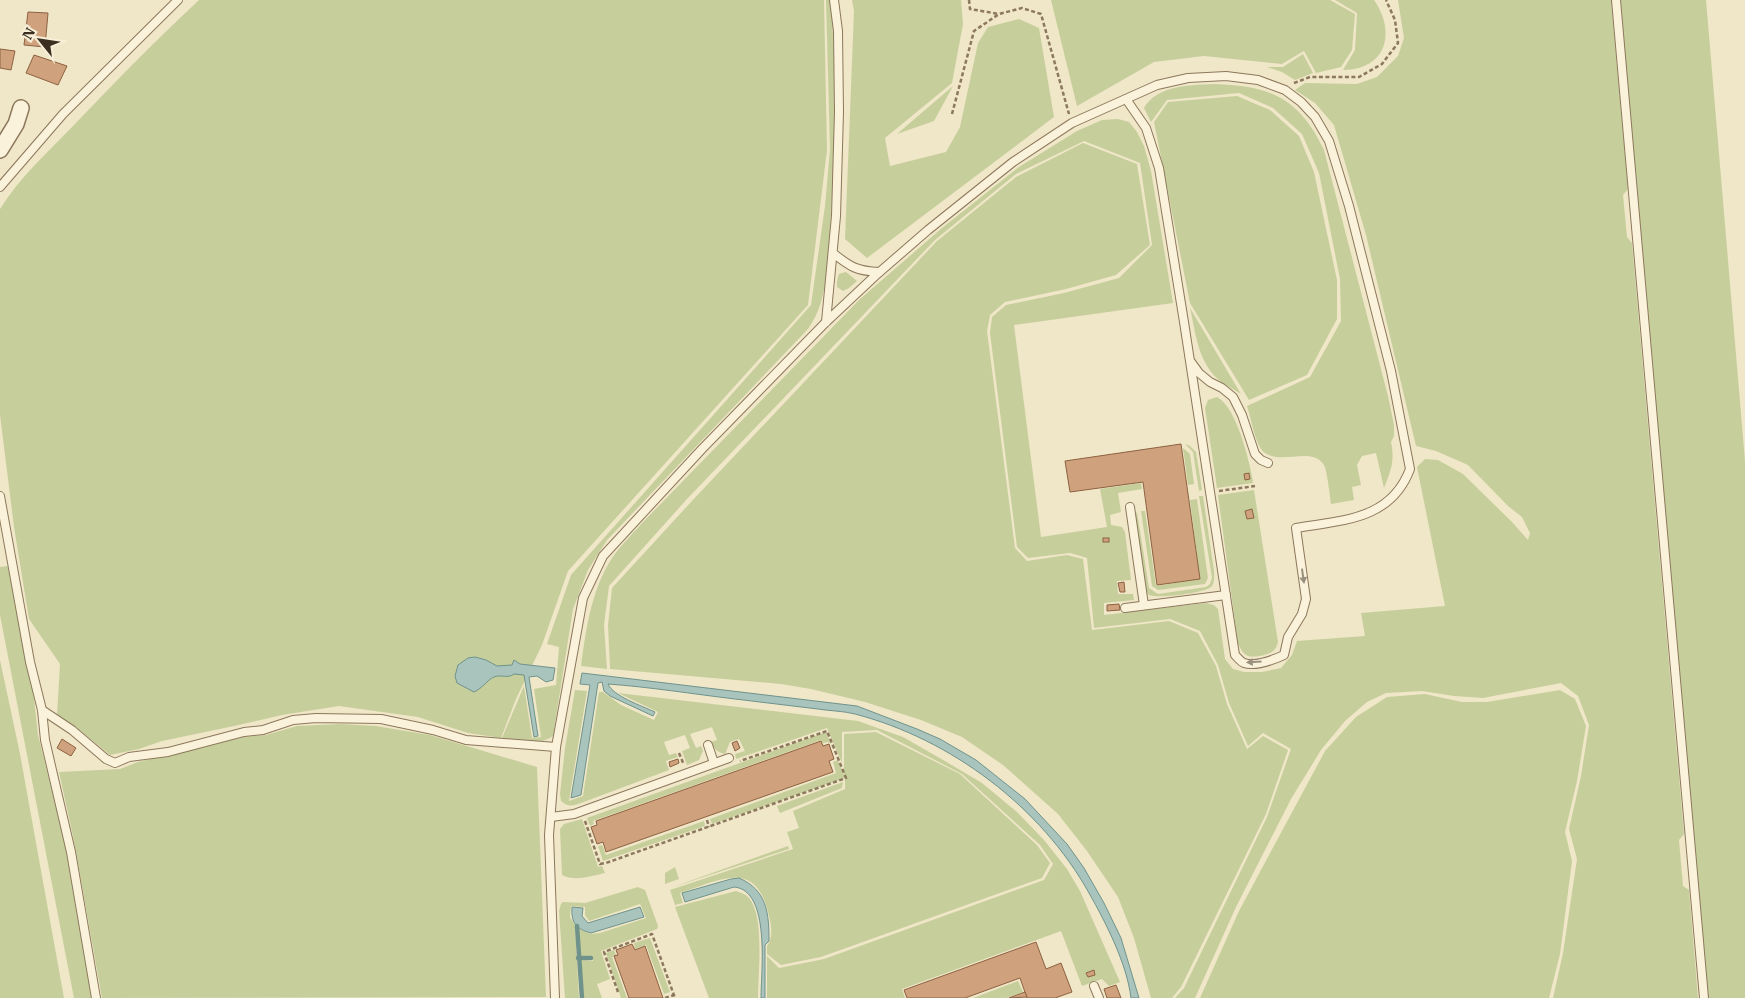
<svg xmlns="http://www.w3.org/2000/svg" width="1745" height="998" font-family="'IBM Plex Serif',serif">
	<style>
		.green { fill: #c6cf9b }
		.water { fill: #a9c4bd; stroke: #6f938b }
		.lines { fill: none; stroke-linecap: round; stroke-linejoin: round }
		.stream { stroke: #6f938b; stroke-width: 4.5 }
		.building { fill: #cfa27d; stroke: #8c6241 }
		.service-casing { stroke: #8c785c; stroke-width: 10 }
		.minor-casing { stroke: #8c785c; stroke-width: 18 }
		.path { stroke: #8c785c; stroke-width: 2.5; stroke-dasharray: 4 2.5; stroke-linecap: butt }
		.service { stroke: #faf2db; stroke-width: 8 }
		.minor { stroke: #faf2db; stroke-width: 15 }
		.oneway { fill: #9b907e }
	</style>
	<rect width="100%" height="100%" fill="#f0e6c8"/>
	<g class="green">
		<path d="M199,0H824L827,150L808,305L568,571L542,645L516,699L501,738L468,733L418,717L339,706L282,715L234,726L162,741L139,749L110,755L76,727L57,715L60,664L29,619L14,527L0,415V209C19,178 47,153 73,126C114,83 155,41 199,0Z"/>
		<path d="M826,0H830C838,70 835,144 831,214C829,243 829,274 821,302C818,312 814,320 808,329L607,540L588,570L573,609L553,736C540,746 517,741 502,738L524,686L532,738L541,737L534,689L556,685L559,647L547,644L571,575L811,305L825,206L830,149Z"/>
		<polygon points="852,0 961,0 963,24 952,83 885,138 890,166 946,152 960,127 978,43 988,27 1019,19 1039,28 1054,117 867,258 845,239 854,11"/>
		<polygon points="1051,0 1330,0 1355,14 1352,50 1341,67 1316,73 1304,51 1282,64 1204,56 1154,62 1077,106"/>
		<path d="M1335,0H1374C1391,24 1392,58 1359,68C1354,69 1348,70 1343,70L1355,50L1357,13Z"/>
		<path d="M1398,0H1611L1628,189L1623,195L1627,237L1632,243L1684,834L1679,840L1683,886L1689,890L1698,998H1553L1563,953L1577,859L1569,829L1581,776L1589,725L1578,696L1561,683L1483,698L1454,696L1422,691L1386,693L1367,702L1345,721L1321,750L1291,799L1236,907L1195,998H1175L1184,988L1267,817L1291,749L1263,733L1248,746L1229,703L1218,665L1200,631L1170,619L1094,628L1087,558L1070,553L1028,558L1017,547L990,333L992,317L1006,305L1064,293L1119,278L1152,245L1140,163L1084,141L1016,174L935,240L687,499L609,586L604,625L607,669L581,666C586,629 591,591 612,558C621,545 634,532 645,520L859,300L942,228L1019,167L1077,131L1102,120L1118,119L1129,122L1137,132L1144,146L1151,171L1173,303L1014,325L1041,537L1107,527L1100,489L1141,483L1142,489L1118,493L1121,512L1110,515L1111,525L1122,527L1125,532L1131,580L1117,581L1118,594H1133L1134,600L1104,603V615L1206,603L1214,605L1218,609L1225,659L1233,669L1244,672H1262L1281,668L1292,655L1297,641L1365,636L1361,613L1445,606L1417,467L1425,459L1438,460L1463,474L1512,522L1528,540L1530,533L1522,517L1508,506L1468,465L1436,451L1416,446L1366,235L1334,125L1315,103L1295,90L1305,83L1357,84L1377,77L1398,56L1404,38Z"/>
		<polygon points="1620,0 1706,0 1745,461 1745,998 1707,998"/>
		<polygon points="1303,54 1313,73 1295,80 1282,72 1267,67 1283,67"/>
		<path d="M1214,84C1271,86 1299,98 1324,150L1388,396L1394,425V436L1391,442C1395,461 1391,470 1384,488L1376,453L1362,456L1357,465L1361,485L1352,487L1354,500L1331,504C1330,496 1327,470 1324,465C1312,446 1283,465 1265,453C1255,446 1251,417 1247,406L1310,377L1341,321L1340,279L1319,173L1302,134L1273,108L1239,93L1167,100L1151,122L1144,108C1157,85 1191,85 1214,84Z"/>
		<polygon points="953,86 934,121 897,134"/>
		<polygon points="1237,96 1270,110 1299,136 1314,172 1337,280 1337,319 1307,375 1249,400 1190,303 1154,122 1168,102"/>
		<polygon points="1083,143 1137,164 1150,245 1116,275 1066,289 1005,302 990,315 987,331 1015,548 1027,561 1067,555 1083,559 1092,630 1169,621 1198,633 1216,666 1227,704 1247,749 1263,736 1288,750 1266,814 1181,987 1172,998 1151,998 1134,938 1118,897 1087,851 1058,814 1003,765 962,737 921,720 865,702 811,689 781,684 610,669 608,625 612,588 691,502 937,241 1016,177"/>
		<polygon points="846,272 857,281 849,288 843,291 837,287 837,281 839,274"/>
		<path d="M1190,308L1241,394C1235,390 1227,386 1221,382C1198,363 1196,335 1190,308Z"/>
		<path d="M1217,397C1236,406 1250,462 1253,483L1217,488L1205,408L1208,400Z"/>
		<polygon points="1185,444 1190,446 1196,452 1202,490 1199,491 1193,452"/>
		<polygon points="1183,448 1190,454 1194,484 1188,485"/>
		<path d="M1254,490L1278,642C1277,644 1277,647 1275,649C1271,655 1255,658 1248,656C1243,654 1241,649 1238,644L1218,495Z"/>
		<path d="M1199,496H1203L1214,571C1214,576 1215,581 1212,586C1207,593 1157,599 1149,595L1146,591L1135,515L1137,512L1149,588L1158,594L1206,587L1210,584L1212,578Z"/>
		<polygon points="1197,499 1208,578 1205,584 1158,590 1152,586 1141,511 1145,511 1156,586 1200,579 1190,500"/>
		<polygon points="8,566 33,690 38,735 70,862 92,998 74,998 0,615 0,567"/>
		<polygon points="0,660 20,754 64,998 0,998"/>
		<path d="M575,690L587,691L569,801L583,796L599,692H603L621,705L654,720L658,712L618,693L858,721L903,737L950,764L982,783L1017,812L1044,840L1067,869L1080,891L1120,982L1109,986L1102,979L1082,986L1061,931L902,989L905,998H767V956L779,968L824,959L1044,880L1053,864L1040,845L962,774L877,730L842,732V763L827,728L736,759L735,754L745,751L739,739L730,742L725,754C717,752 714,749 711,742L717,740L712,727L690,734L696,748L701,746L703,751L699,760L687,765L682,751L690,748L685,735L664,742L669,755L676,753L678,757L666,761L669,770L581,803C572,806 568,807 561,801L560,794L565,748Z"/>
		<polygon points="1560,690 1575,699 1586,726 1577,781 1565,832 1572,861 1560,954 1549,998 1200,998 1239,911 1325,751 1356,717 1387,697 1425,694 1462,702 1487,702"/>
		<polygon points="340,724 376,726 430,735 537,767 546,997 102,998 73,836 59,772 120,769 138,762 243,737 266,735 297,726"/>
		<polygon points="826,732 831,744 828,742 823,743 821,740 593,821 594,824 590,826 587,818"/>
		<path d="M876,732L960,774L1037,845L1050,863L1042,878L821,957L781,965L767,954V946C774,937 771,923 768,912C755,858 718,881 680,893L683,903L675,905L670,890L793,849L787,832L799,828L793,811L845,789V778L712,824L710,819L836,773L833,762L838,760L844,775V734Z"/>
		<polygon points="843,782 842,788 780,813 777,806"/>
		<path d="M582,819L598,867L602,866L605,873C591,876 575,882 562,875L560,829L564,824Z"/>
		<polygon points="704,821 705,826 603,861 598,846 602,845 606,855"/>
		<polygon points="788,846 789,849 670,888"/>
		<polygon points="675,867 679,879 665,884 665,873"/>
		<polygon points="638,887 645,890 658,926 657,929 601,951 610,979 597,984 602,998 584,998 581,960 593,961 593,957 580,956 579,929 591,934 600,933 646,918 640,904 589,921 585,915 585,907 571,906 570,917 575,925 579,998 565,998 559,911 561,904 563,902 585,903"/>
		<path d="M736,891C741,893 746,894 749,898C765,917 758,973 758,998H709L675,907Z"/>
		<polygon points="650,938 670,992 664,994 646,945 635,949 634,943"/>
		<polygon points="614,950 616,955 612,957 627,998 621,998 606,953"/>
		<polygon points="1018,981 1023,992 1007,998 973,998"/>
	</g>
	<g class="water">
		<path d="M475,657L486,660L497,666L512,665L514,660L520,664L555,668L553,680L546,682L537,676L529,677L538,736L534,737L524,675L514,674C508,679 501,674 494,677C487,680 483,688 474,692L457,683L455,676L458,665L468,658Z"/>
		<path d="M582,673L857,706L917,729L940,739L976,760L1025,799L1067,844L1084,868L1104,903L1121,938L1139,998H1131C1127,964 1106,923 1089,893C1041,807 951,739 855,714C844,711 830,711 818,709C790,706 763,702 735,699C693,694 650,687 608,684C613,696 642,706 655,712L653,716L610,696L604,691L602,682L598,683L581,795L571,798L590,685L580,684Z"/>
		<path d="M739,878C767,890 769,913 769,941L765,945V998H761C761,972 771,890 734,887L685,902L682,893L731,879Z"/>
		<path d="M572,907L583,908L582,916L588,923L640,907L644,917L591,933C576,929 571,923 572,907Z"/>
	</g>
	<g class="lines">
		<g class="stream">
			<polyline points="577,926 582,998"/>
			<polyline points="578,958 591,958"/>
		</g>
	</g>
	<g class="building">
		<polygon points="28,12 48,13 45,47 24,45"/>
		<polygon points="0,49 15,51 11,70 0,68"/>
		<polygon points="34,55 67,66 58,85 26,73"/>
		<polygon points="1181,444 1200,579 1157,585 1143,482 1070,492 1065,461"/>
		<polygon points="1249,473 1250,479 1245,480 1244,474"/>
		<polygon points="1252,509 1254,518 1247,519 1245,511"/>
		<rect x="1103" y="538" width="6" height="4"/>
		<polygon points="1124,582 1125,592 1120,592 1118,583"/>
		<polygon points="1119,604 1120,610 1107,611 1107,605"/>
		<polygon points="62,739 76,748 71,756 57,748"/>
		<polygon points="737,741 740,748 735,751 732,743"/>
		<polygon points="821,741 823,746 829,744 834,759 829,761 833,772 606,852 603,842 597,844 591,827 597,825 596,821"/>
		<polygon points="678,759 679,763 670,767 669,762"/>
		<polygon points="1036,942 1046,969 1061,963 1072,992 1055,998 1027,998 1020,978 965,998 907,998 904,990"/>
		<polygon points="632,944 635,950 645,946 663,998 629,998 614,956 618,955 616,950"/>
		<polygon points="1094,970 1095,975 1088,977 1086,973"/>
		<polygon points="1116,985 1121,998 1107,998 1104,989"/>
		<polygon points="1025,992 1027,997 1009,998"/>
	</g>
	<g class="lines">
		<defs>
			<g id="service">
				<polyline points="1616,0 1704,998"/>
				<polyline points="0,187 63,114 178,0"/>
				<path d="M833,253C850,267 857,271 879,272"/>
				<polyline points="826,322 836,216 839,112 838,31 834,0"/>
				<polyline points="1191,362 1199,373 1210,382 1222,388 1233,397 1242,415 1255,454 1261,460 1268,463"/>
				<polyline points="0,496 30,662 42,710 45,740 71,852 96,998"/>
				<polyline points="1130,507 1144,605"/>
				<polyline points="1125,608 1226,595"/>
				<polyline points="42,710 72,730 106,759 115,763 129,757 168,752 244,732 263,730 293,720 316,718 381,719 433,730 466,740 556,747"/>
				<polyline points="708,745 714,763"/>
				<polyline points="551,817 574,814 729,758"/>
				<polyline points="1094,986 1099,998"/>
				<path d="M555,998L549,835L556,747L583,598L603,556L702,449L826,322L875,276L928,230L1013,162L1072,123L1157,85L1188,78L1226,76L1258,80L1285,90L1301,102L1315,117L1329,141L1349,206L1391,371L1410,469C1391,520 1343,520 1296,528L1306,599L1302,614L1288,637L1284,655C1273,660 1256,667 1244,663C1241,662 1237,657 1235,655L1184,322L1159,168L1146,128L1126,99"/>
			</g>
			<polyline id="minor" points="0,150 16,124 21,108"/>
		</defs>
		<use href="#service" class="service-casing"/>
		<use href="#minor" class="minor-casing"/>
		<g class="path">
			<polyline points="969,0 970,9 999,14"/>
			<polyline points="1294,83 1310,77 1359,77 1382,64 1398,43 1395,20 1386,0"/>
			<polyline points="952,114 974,31 999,14 1022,8 1041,14 1069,114"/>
			<polyline points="1219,491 1255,486"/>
			<polyline points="679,753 684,765"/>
			<polyline points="707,820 709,827"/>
			<polyline points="585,821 600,864 606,863 846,778 827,731 740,761"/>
			<polyline points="618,992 604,952 652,934 675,998"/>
			<polyline points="665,998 674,995"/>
		</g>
		<use href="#service" class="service"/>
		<use href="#minor" class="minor"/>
	</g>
	<defs><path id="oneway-solid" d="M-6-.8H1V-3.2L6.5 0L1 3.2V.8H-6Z" transform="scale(1.25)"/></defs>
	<g class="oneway">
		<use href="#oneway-solid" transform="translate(1303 576) rotate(82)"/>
		<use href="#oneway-solid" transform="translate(1254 662) rotate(176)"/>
	</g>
	<g transform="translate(40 40) rotate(300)" stroke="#f7efd7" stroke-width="4" paint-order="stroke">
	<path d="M0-4L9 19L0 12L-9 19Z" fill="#3c2f20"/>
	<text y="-8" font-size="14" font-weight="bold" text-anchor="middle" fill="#3c2f20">N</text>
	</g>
</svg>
